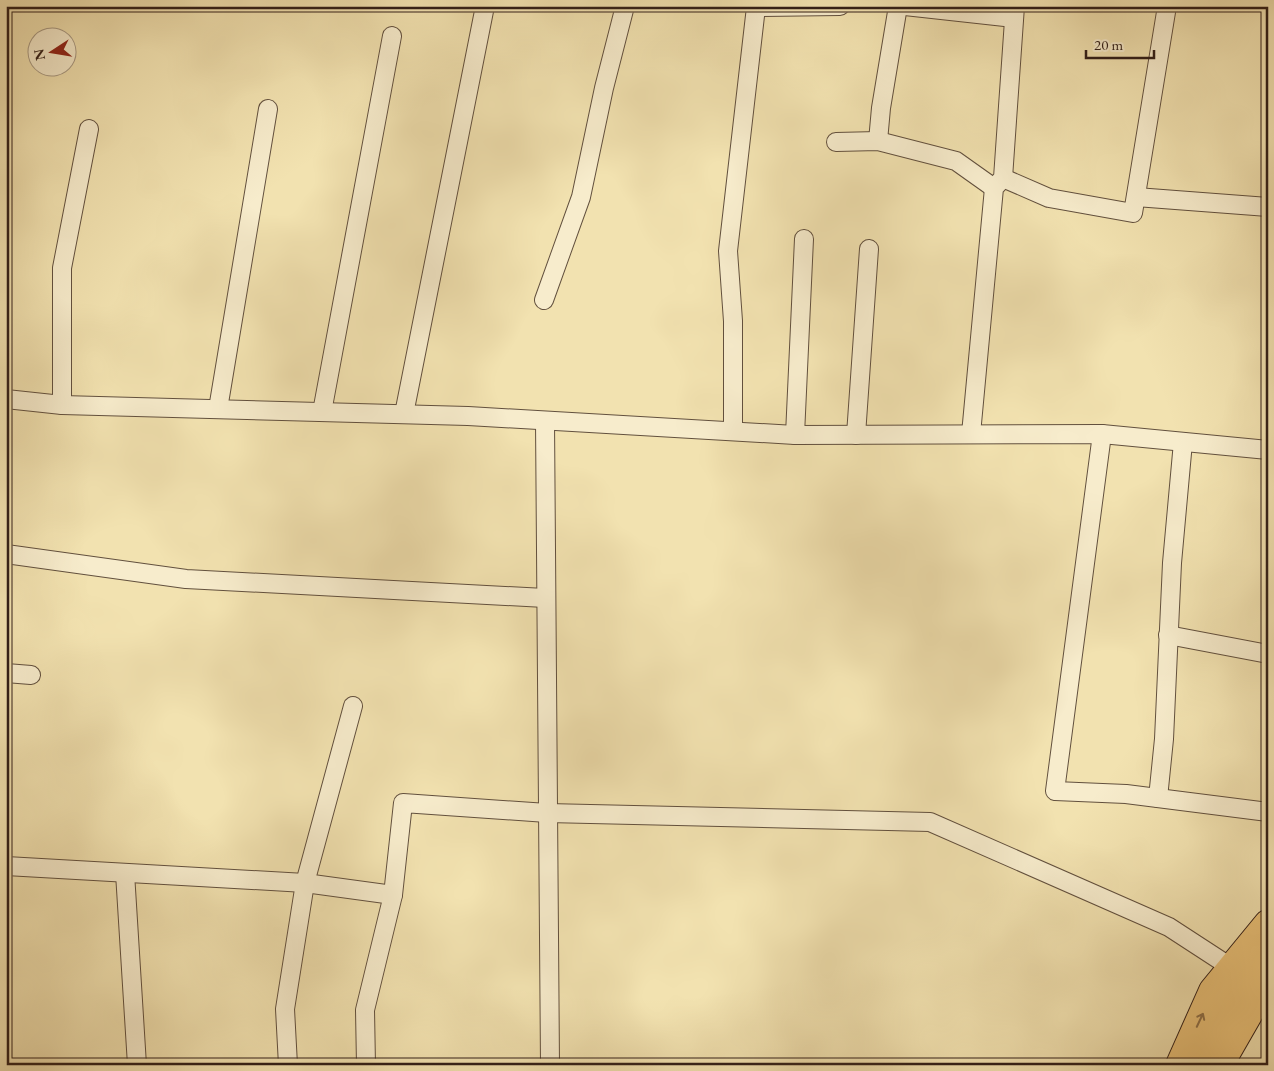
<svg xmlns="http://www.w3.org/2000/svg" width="1274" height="1071" font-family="'EB Garamond',serif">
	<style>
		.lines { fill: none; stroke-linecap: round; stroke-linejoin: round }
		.minor-casing { stroke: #62503e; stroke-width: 20 }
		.primary-casing { stroke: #321f18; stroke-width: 30 }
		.minor { stroke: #f7eccc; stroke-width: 18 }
		.primary { stroke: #e9c178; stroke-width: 28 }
		.oneway { stroke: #8e7048 }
	</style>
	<rect width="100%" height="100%" fill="#f2e2b0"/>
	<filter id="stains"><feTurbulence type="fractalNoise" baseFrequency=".004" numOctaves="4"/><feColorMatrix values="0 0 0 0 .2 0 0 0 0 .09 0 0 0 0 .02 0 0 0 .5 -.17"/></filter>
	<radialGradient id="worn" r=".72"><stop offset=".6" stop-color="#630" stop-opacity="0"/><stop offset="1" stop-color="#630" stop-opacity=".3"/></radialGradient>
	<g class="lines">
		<defs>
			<g id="minor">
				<polyline points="905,6 1014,18"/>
				<polyline points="878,141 881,108 898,6"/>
				<polyline points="836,142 878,141 956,161 994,188"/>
				<polyline points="1003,178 1049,198 1133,213 1167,6"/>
				<polyline points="1136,197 1268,207"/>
				<polyline points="544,300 581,197 604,88 625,6"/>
				<polyline points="6,399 62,405 468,416 795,435 1102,434 1268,450"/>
				<polyline points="62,405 62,268 89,129"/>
				<polyline points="218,409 268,109"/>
				<polyline points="322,412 392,36"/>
				<polyline points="404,414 485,6"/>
				<polyline points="545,421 550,1065"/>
				<polyline points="733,431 733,321 728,251 756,7 840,6"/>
				<polyline points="971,434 994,188 1003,178 1015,6"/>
				<polyline points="1102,434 1055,791 1126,794 1268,812"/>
				<polyline points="795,435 804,239"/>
				<polyline points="856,435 869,249"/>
				<polyline points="6,554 186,579 545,598"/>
				<polyline points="1168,635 1268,654"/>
				<polyline points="6,673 31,675"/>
				<polyline points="1158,798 1164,739 1172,563 1183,442"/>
				<polyline points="6,866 305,883 393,895"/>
				<polyline points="125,873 137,1065"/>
				<polyline points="288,1065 285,1009 305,883 353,706"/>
				<polyline points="366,1065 365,1010 393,895 403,803 547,813 930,822 1169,927 1232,968"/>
			</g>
			<g id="primary">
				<polyline points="1201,1055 1234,998 1268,955"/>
				<polyline points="1180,1065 1213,991 1268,924"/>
				<polyline points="1219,1065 1265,985"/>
			</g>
		</defs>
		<use href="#minor" class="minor-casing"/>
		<use href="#primary" class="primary-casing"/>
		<use href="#minor" class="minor"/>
		<use href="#primary" class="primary"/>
	</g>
	<defs><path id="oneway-shaft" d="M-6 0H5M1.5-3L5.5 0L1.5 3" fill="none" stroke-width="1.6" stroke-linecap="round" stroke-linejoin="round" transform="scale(1.25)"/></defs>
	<use class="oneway" href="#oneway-shaft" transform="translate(1200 1020) rotate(-65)"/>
	<rect width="1274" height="1071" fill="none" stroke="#f2e2b0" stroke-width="25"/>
	<rect x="8" y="8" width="1259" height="1056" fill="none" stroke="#321f18" stroke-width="2.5"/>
	<rect x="12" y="12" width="1249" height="1046" fill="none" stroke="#321f18"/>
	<g transform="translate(52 52) rotate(258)"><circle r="24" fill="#f7eccc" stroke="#a89a84"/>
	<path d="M0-4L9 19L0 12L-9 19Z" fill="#8f2418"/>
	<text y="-8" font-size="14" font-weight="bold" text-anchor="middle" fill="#321f18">N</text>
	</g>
	<path d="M1086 50v8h68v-8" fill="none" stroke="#321f18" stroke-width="2.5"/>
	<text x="1094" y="50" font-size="15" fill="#321f18" stroke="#f7eccc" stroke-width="4" paint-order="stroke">20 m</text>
	<rect width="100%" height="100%" filter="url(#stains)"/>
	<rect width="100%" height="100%" fill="url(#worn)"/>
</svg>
